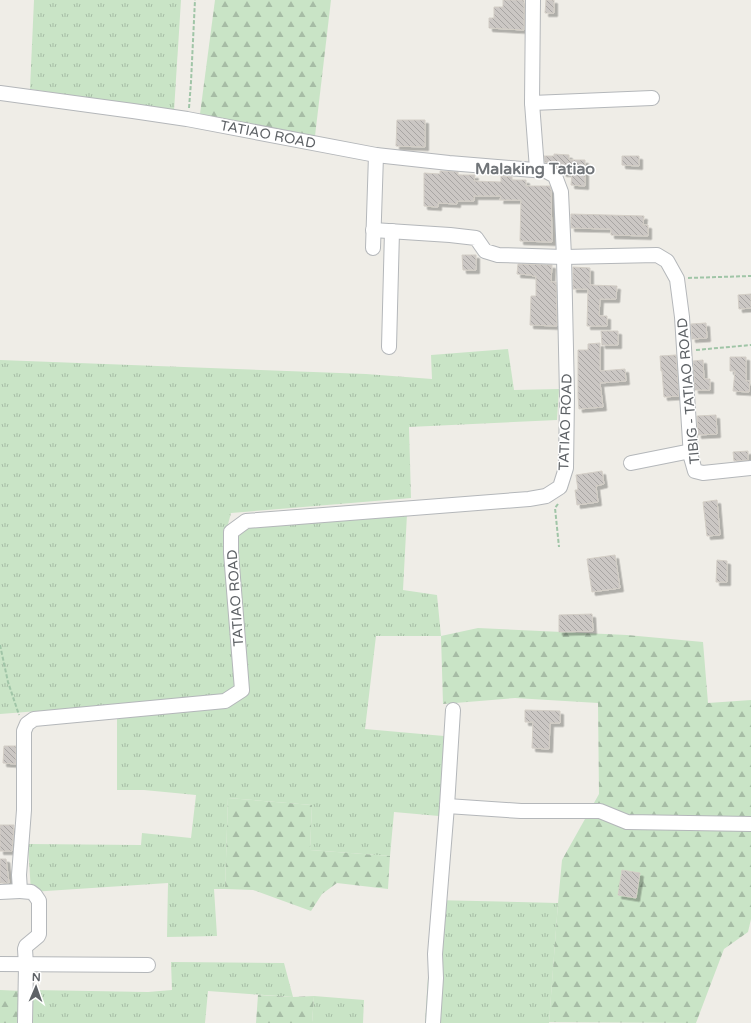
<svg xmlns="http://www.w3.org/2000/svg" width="751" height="1023" font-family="'Varela Round',sans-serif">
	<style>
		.grass { fill: url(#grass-tufts) }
		.forest { fill: url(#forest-firs) }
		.building { fill: url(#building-back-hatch); stroke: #d3cec6; filter: url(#shadow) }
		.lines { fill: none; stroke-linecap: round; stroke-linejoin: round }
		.minor-casing { stroke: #b4b7ba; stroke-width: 16 }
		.path { stroke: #a0c5a7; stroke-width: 2; stroke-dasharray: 4 2; stroke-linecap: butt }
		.minor { stroke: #fff; stroke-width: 14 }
		.labels { text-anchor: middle; stroke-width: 3; stroke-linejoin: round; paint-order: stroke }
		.street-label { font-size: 14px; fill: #5e6266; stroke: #fff }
		.quarter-label { font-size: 16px; font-weight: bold; fill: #707478; stroke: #fff }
	</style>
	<defs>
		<pattern id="grass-tufts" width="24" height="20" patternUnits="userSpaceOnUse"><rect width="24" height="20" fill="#c9e4c6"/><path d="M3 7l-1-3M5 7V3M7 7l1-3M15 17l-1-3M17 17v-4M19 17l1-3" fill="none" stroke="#a6bca5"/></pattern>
		<pattern id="forest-firs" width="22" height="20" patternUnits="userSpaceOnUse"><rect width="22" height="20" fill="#c9e4c6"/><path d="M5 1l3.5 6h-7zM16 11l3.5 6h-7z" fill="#a6bca5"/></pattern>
		<pattern id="building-back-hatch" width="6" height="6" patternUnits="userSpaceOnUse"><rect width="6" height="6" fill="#cbc7c4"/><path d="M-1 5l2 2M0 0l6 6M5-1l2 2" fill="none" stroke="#a8a5a3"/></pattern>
		<filter id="shadow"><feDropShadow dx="3.5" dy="3.5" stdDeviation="0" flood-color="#0004"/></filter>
	</defs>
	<rect width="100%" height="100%" fill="#efede7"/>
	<g class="grass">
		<polygon points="34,0 181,0 174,111 30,89"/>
		<polygon points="508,349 514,390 559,389 557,420 409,427 411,498 231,513 226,532 236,687 223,694 141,703 0,714 0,360 366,374 432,379 431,355"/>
		<polygon points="407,514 403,590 437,595 441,636 376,636 365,729 444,736 439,816 394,812 390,856 310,850 312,805 228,798 225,889 214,889 217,936 167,937 168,883 31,892 28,844 141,845 142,833 191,838 196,795 144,790 117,790 117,717 226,707 247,694 236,551 239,536 248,527"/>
		<polygon points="433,900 558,903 549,1023 425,1023"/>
		<polygon points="171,962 284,963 293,997 208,991 205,1023 32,1023 33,990 148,992 172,990"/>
		<polygon points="314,996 364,1000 363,1023 312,1023"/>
	</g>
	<g class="forest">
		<polygon points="215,0 331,0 315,136 200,114"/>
		<polygon points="478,628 627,635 703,642 708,703 751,700 751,919 748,932 724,949 696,1023 549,1022 558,903 562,860 599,794 598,703 515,698 443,704 441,636"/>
		<polygon points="228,798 312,805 310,850 390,856 388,889 337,883 322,894 311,911 253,890 225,889"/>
		<polygon points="0,990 23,991 22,1023 0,1023"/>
		<polygon points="258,995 293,997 314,996 312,1023 256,1023"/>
	</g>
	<g class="building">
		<polygon points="503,0 524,0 524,30 489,28 489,18 494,18 494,7 503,7"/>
		<polygon points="546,0 554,0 554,13 545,13"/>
		<polygon points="397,120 425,120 425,147 396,146"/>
		<polygon points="554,154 569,155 569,160 585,160 585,186 571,185 572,173 563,173 559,169 550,164 545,162 544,156 554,156"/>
		<polygon points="622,156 639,156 639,166 622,165"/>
		<polygon points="440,171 458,172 458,175 475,175 474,181 501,182 501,176 512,177 512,180 526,180 526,186 550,186 551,191 552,242 520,241 521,200 500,200 501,196 474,196 474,201 457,201 457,204 438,203 438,207 424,206 424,173 440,174"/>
		<polygon points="571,214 644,216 643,225 648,225 648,236 611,235 611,229 571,228"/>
		<polygon points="462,255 476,255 476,270 463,270"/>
		<polygon points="518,264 552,265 551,282 556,282 557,326 530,325 531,296 536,296 536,276 532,276 532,275 517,274"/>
		<polygon points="573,267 590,268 590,285 617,286 616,299 600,299 599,316 607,316 607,326 587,326 588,289 573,289"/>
		<polygon points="751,294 751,308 739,309 738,295"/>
		<polygon points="706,323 707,338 692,339 691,324"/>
		<polygon points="601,331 618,331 618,345 602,345"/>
		<polygon points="600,343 600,371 625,369 626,381 600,383 603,407 579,409 578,396 578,350 588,350 588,344"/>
		<polygon points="676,355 679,396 664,397 662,371 661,371 660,356"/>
		<polygon points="730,357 746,357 746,381 750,381 749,392 733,391 735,371 730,371"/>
		<polygon points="703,360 704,379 710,379 710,390 695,390 693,361"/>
		<polygon points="716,415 717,434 698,435 697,416"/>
		<polygon points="748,451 748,460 734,461 733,452"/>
		<polygon points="602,471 604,484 596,486 598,502 577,505 575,490 578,490 576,475"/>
		<polygon points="717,500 720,535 707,536 703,502"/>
		<polygon points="615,555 620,588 592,592 587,559"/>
		<polygon points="717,560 727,561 727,582 716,582"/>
		<polygon points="592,614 593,631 559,632 559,615"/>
		<polygon points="525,710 560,711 560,723 550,723 549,749 532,748 533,722 525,722"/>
		<polygon points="4,746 16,746 16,764 3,763"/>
		<polygon points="0,825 14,825 12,851 0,851"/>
		<polygon points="0,859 6,859 9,883 0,883"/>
		<polygon points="622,870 640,873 636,898 618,895"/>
	</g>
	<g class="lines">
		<defs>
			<g id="minor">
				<polyline points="533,0 532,103 537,169"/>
				<polyline points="0,93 133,111 187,119 376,155 449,163 546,171 555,176 561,192 564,257 567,395 566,468 560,487 546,496 529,499 246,521 231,532 231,553 242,690 225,701 34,719 27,724 24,731 24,810 19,875 20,891 31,892 35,895 39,901 39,934 38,936 26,946 25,949 26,965 25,1023"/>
				<polyline points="532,103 652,98"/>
				<polyline points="373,230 450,235 476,238 485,251 498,255 564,257 657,255 667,261 677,279 682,317 691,457 695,471 703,473 751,468"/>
				<polyline points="373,248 376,155"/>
				<polyline points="389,347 392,231"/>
				<polyline points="631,463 691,451"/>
				<polyline points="447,806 521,811 600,811 627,822 751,824"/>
				<polyline points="0,892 20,891"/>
				<polyline points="0,964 148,965"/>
				<polyline points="433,1023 436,978 435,954 447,806 453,710"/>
			</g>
		</defs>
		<use href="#minor" class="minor-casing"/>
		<g class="path">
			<polyline points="189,108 191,82 195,0"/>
			<polyline points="688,278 751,276"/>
			<polyline points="696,350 751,345"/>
			<polyline points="558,504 555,508 559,547"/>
			<polyline points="0,645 8,682 19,715"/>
		</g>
		<use href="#minor" class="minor"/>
	</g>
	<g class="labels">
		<g class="street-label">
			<text transform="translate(268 134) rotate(11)" y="5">TATIAO ROAD</text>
			<text transform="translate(688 391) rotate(-95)" y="5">TIBIG - TATIAO ROAD</text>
			<text transform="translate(565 422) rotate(-88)" y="5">TATIAO ROAD</text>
			<text transform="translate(235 598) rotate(-94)" y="5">TATIAO ROAD</text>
		</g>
		<g class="quarter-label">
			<text x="535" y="174">Malaking Tatiao</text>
		</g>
	</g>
	<g transform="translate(36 987) rotate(2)" stroke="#ffffff" stroke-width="3" paint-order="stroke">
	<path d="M0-3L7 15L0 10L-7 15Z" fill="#5e6266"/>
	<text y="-6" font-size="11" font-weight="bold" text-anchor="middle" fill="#5e6266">N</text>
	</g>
</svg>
